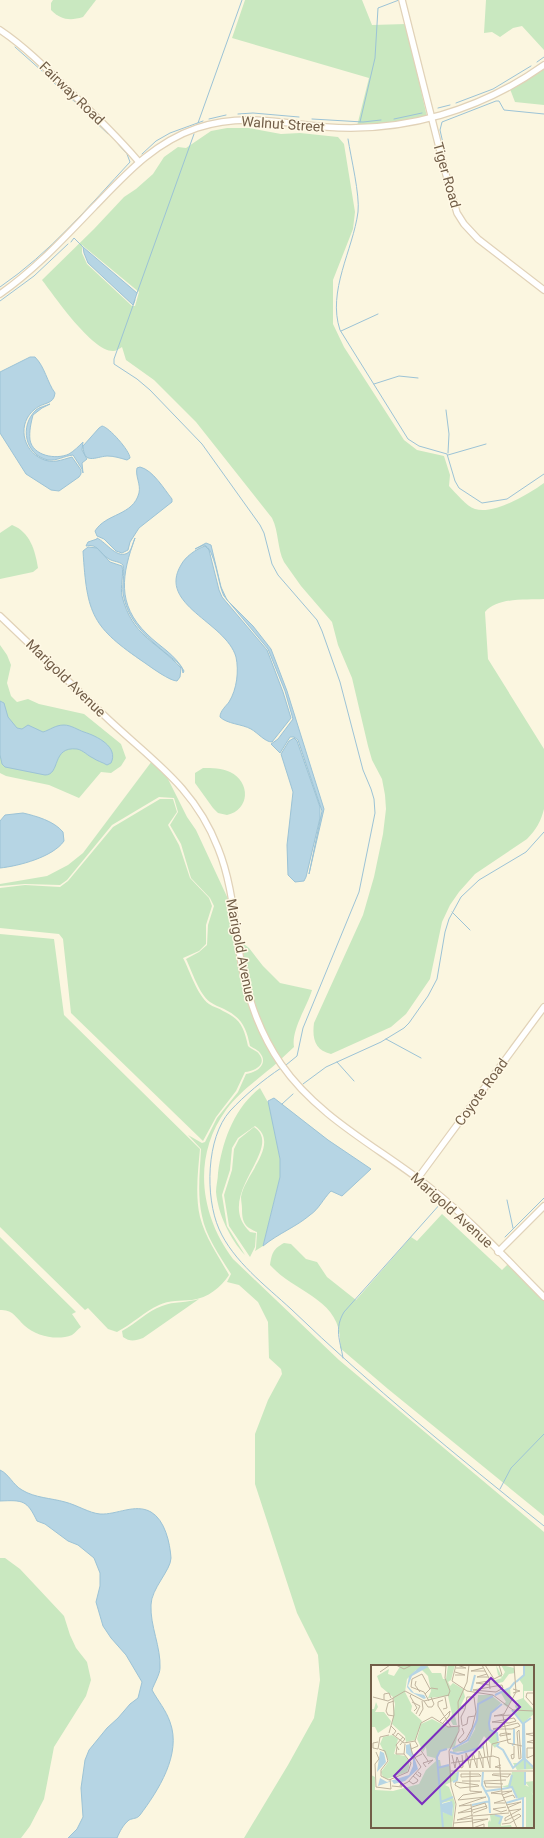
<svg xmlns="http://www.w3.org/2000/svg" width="544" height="1838" font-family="Roboto,sans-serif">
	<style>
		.green { fill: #c9e8c0; fill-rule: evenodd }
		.water { fill: #b6d5e4; stroke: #9cc3d6 }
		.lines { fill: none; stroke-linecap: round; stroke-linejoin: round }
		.stream { stroke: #9cc3d6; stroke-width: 1 }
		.secondary-casing { stroke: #e1d2b8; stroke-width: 8 }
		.secondary { stroke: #fff; stroke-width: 5.5 }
		.labels { text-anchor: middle; stroke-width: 3; stroke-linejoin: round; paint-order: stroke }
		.street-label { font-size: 14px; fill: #725e48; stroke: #fff9e6 }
		.inset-river { fill: none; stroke: #b6d5e4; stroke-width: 2 }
		.inset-road { fill: none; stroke: #c0b49e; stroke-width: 1 }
		.view { fill: #7b2cbf; fill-opacity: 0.15; stroke: #7b2cbf; stroke-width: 2 }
		.inset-edge { fill: none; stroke: #725e48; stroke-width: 2 }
	</style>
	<rect width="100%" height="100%" fill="#fbf6e0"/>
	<g class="green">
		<path d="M53,0H96L83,17C70,21 61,20 51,10V3Z"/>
		<polygon points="245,0 362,0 372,25 406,24 427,117 385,124 357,126 369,78 232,38"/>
		<polygon points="486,0 544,0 544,50 522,26 513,28 500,37 492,32 484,33"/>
		<polygon points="544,68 544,105 515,102 510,89"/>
		<path d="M227,128H249L281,134L300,133L338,137L344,144L355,212L353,229L333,280V324L344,347L404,440L417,450L444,456L450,475L449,486C456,493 466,506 475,509C494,515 529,494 544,483V599C527,600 497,597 485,612L488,659L544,749V809C541,821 536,830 527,839L475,874L459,892L450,905L442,922L430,979L406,1014L391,1027L331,1054C315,1050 312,1039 314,1023L363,915L374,877L383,834L386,809L385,795L382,779L372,760L368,746L352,678L338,645L332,622L301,586L284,562C277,548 279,532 272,518L196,422L154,380L126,360L122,347C119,349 116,351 113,351C92,351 55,297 42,280L94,229L124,197L136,189L153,174L164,157L178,147L186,148L211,131ZM82,245L139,292L135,306H132L87,264L82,253Z"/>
		<path d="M12,525C30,532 35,550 38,568L33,572L0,579V533Z"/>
		<polygon points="0,645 7,655 11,665 7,683 11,696 17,702 28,699 39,704 84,714 121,744 126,758 121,766 111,773 101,772 79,798 49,785 6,776 0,773"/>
		<path d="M152,761L165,773L187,817L196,830L229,901L246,994L278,1062C260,1078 240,1091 226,1110C192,1157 200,1215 233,1259L339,1360L544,1532V1838H244L288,1765L314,1718L320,1680L318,1655L297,1613L255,1484V1434L268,1400L282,1374L281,1369L269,1358L268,1322L258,1302L239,1285L227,1282L231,1274C220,1256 206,1237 202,1216C197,1195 200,1170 201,1149L188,1135L202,1143L205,1142L217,1118L238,1092L246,1074C256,1073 269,1064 260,1053C258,1050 253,1048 250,1046C246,1027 242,1018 224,1009C220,1007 214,1005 210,1002C199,994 192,971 186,959L199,952L207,945L208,925L214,906L210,898L191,878L181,844L170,825L178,812L174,798L159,797L112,825L67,880L60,885L25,884L0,886V884L47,876L68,865L83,853ZM372,1666H533V1827H372Z"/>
		<path d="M203,768C212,768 222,768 230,772C251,782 250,810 227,815L218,813L213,808L195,783V773Z"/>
		<path d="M160,799H173L177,812L168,825L179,845L190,878L209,898L212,906L206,925V944L199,951L183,958C190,971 197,995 209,1004C213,1007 219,1008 223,1011C241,1019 244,1028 248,1046C251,1049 257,1051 259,1054C268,1065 253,1072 245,1072L236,1091L216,1117L203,1141L71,1013L63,939L59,934L0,928V888L25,885L60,887L68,881L113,827Z"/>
		<path d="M0,934L54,939L64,1015L200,1149C198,1170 195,1196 200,1217C205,1237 219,1257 229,1275C221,1287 208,1298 192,1300C181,1301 169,1300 159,1305C144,1312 132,1324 117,1332L108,1329L88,1308L85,1310L0,1227Z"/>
		<path d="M240,941L249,948L263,966L280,983L312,990C307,1007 291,1030 294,1047L280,1060L263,1030L248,988Z"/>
		<path d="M260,1088L270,1106L280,1159V1177L263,1246L255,1251L256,1248L257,1232C245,1227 242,1223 242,1209C242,1205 241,1201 241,1197C244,1175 281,1144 255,1126L238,1138L232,1148L230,1170L222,1195L227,1226L245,1255C230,1239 218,1214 216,1192C216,1186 218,1179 218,1173C222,1142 234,1108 260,1088Z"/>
		<path d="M254,1127C286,1148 212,1196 250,1232L256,1233L255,1247L250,1257L229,1226L224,1195L232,1170L234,1149L239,1139Z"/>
		<path d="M442,1214L502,1270L508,1264L544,1299V1516L388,1389L340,1348C344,1299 297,1295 270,1265C272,1253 273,1249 284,1243L291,1244L306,1259L317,1262L327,1277L356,1300L411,1237L417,1241Z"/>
		<path d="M0,1237L76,1312L72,1314L81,1327C78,1329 75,1333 72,1335C57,1341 36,1336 25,1326C16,1318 13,1309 0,1310Z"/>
		<path d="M199,1299L143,1338C135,1341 130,1342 123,1337L122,1331C136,1324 147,1311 162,1306C174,1301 187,1303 199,1299Z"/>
		<polygon points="0,1558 5,1558 20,1569 64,1616 70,1635 76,1648 87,1662 91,1680 86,1696 54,1747 44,1799 30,1826 21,1838 0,1838"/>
	</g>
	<g class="water">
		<polygon points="83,247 137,293 133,305 88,263 84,253"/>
		<path d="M30,357H35C45,367 47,382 55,393C54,405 43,402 35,409C17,423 22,450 42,459C53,464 61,460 72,457L81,470V474L79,477L59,491L51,490L26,474L0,433V372Z"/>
		<path d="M50,404L42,408L33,415C31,423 29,431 30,440C33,456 56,460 69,454C74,451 79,446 83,442L82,450L87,459L82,463L83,473L82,469L73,455C64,456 57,461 48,460C25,455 19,426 36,410C39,407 46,406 50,404Z"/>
		<path d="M102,426C109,427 130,451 130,458L127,460C120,458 114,456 107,456C95,457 84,465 83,446L99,428Z"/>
		<path d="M140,467C153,470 164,489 172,499V502L139,528L130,542L128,550L122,553L116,551L104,539L97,536L95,531C106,513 133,516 139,493C141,484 135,476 137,468Z"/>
		<path d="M97,538C106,542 118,561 129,552C132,549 133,542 135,538C122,574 116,604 147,634C160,647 175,654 184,671L183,673L182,668L178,663C155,644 128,626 123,593C122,584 125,574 123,565C119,561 114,562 109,559C100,554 98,543 86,546L88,542L97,539Z"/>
		<path d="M206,543L211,545L221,587L227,600L253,626L271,649L287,691L324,809L309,874L322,811L298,740L294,737H290L280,753L271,744L278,739L293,719L285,691L268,649L224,596C218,585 215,548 204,545L195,549Z"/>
		<path d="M205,546L209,550L219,590L222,597L267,650L283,692L291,718L272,742C265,742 258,733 251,729C242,724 227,724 220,717C220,711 226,706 229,702C237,689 239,671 236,657C226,622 157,605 181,565C185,557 196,549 205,546Z"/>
		<path d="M88,547L97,548L110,562L122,566C124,575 120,586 122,596C132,636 156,641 181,668L180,677L177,681C170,681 152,668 145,663C92,627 87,615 83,551Z"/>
		<path d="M0,701L4,703L8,717L17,728L22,729L28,725L43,732C50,730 55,725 64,725C71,725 78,730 84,732C97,736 119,747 111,763L107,765C102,762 97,761 93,758C88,756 83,750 77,749C51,746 61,775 45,775L5,767L2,764L0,755Z"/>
		<polygon points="294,738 297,741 320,807 320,818 306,877 304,881 295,882 288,875 287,845 293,792 281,754 289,741"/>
		<path d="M23,813C36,816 54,821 63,832L64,841C53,857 19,866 0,868V821L5,815Z"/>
		<path d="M274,1098L328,1140L371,1169L342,1196L331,1191C323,1199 319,1209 310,1215C296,1227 279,1233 263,1246L280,1177V1159L268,1101Z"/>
		<path d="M0,1470C9,1474 13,1485 22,1490C35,1498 51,1498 65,1502C77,1505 89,1513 100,1514C117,1515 135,1503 151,1512C165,1520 170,1543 171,1558C171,1570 151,1589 151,1605C150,1626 161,1647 160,1668C160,1674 154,1684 152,1690C158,1701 166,1710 170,1722C182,1754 158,1791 140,1815C137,1819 133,1818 129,1820C123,1825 120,1831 117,1838H68L77,1829L83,1817L81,1788L85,1760L89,1750L107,1728L118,1718L130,1704L138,1698L142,1682L126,1655L111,1638L103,1626L96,1602L100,1586V1573L94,1558L78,1545L68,1541L45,1524L37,1521C27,1500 23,1500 0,1501Z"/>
	</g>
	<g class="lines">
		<g class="stream">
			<polyline points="15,47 42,71"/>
			<polyline points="537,62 544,57"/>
			<polyline points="52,81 75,102"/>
			<polyline points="456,103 493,89 531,66"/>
			<polyline points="438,108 450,105"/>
			<polyline points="85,112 108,134"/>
			<polyline points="238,114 253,113 299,117"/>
			<polyline points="209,119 226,115"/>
			<polyline points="312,119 363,122 381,120"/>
			<polyline points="394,119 422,113"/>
			<polyline points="360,122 375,58 378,8 399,0"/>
			<polyline points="198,123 242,0"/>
			<path d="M348,139C351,158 360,195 358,212C353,250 327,291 340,330L408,439L419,446L447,454L455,481L459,488L482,503L507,499L544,474"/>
			<polyline points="445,152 440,130 442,122 496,101 499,101 504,110 544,114"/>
			<polyline points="142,154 156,141 170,133 203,121"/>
			<polyline points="71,242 74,238 83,247"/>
			<path d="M0,287C50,253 89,206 130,162L127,154L118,144"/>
			<polyline points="137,293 194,134"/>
			<polyline points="135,300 114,359 114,364 137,379 150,390 202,444 260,525 264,533 272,564 278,575 317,620 322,631 340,682 363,770 371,789 374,799 375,813 359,892 303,1028 297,1056 286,1065"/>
			<polyline points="0,301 34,276 68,244"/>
			<polyline points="341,331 378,314"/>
			<polyline points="374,384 399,376 418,378"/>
			<polyline points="446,410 449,434 448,453"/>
			<polyline points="448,455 486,444"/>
			<polyline points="452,912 470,930"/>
			<polyline points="386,1039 421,1058"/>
			<polyline points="337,1062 354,1081"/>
			<path d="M281,1068C263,1080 245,1095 230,1111C206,1138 205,1197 219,1229C233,1261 266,1286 291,1309C371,1386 457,1456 544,1526"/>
			<polyline points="303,1084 326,1067 381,1042 404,1028 409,1023 428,996 437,979 445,932 449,919 461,897 479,880 526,852 544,832"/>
			<polyline points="282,1104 293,1094"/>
			<polyline points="507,1200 513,1228"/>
			<polyline points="505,1237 544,1198"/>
			<path d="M343,1358C340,1340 334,1329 344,1312L441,1203"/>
			<polyline points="500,1489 511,1468 544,1434"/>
		</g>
		<defs>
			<g id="secondary">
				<polyline points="402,0 445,171 457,213 464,224 478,239 544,290"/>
				<path d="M0,30C24,46 45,67 65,87C91,111 116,135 139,162"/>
				<path d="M0,294C36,269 64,238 94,207C125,175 153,143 197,128C242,113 281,123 326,127C404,133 481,110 544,65"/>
				<path d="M0,616C36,650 72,685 108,719C153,761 195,788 218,848C231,880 234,916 239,950C245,991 257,1029 281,1064C319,1119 382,1149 433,1190C473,1222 508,1261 544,1297"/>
				<polyline points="418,1178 544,1007"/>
				<polyline points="498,1252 544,1206"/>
			</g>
		</defs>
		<use href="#secondary" class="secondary-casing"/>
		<use href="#secondary" class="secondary"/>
	</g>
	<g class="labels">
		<g class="street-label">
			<text transform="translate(72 93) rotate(44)" y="5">Fairway Road</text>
			<text transform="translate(283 124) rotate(4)" y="5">Walnut Street</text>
			<text transform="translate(447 175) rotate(74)" y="5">Tiger Road</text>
			<text transform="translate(66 678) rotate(44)" y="5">Marigold Avenue</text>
			<text transform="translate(241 950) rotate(79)" y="5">Marigold Avenue</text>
			<text transform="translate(481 1092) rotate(-54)" y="5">Coyote Road</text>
			<text transform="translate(452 1210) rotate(42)" y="5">Marigold Avenue</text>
		</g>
	</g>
	<g transform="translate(371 1665)">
		<rect width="163" height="163" fill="#fbf6e0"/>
		<path d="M30,0H56L61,8H70L72,14H75L77,0H84L80,15L77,17L79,21L82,18L92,24L94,32L90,40L93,44H88L84,51L86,60H82L79,54L81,49L77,31L57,33L60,26L57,11L50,4L45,5L36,14L34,27L41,41L40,46L51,56L44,75L35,77L34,71L21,59L24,39L22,32L10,22L6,11L18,4L17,9L23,11ZM125,0L131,12L134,7L130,0L143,3L144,8L138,9L132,17L123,19L122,16L131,13L127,10ZM153,0H163V26H153V34L163,45V49L152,58L142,46H146L144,41L147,37L144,36L152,33V20L148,14L153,10ZM139,23L140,36L136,42L132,39L135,37L130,28ZM107,30H120L130,38L120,48L118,59V66L126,68L127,78L124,83L113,71L105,85L82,87V84L97,77L104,64ZM5,37L7,42L4,47H13L20,56L19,60L7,68L4,62H0V44H3ZM61,54L76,62H88L84,82L70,85L66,92L70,147L67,95H69L70,101H79L80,109L87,107L86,114L74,120L78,122L84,138L81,163H72L71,155V163H0V110L4,112V125L22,126L48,119L55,105L65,96L64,93L56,91L55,82L52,87L46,74L50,59ZM79,136L82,142L81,150L71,147V138ZM21,70L27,74L23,89L34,91L38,96V102L36,107L16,114L12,112L10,107L18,96L9,79L12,72ZM152,94L154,95L163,104L146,105L142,98H148ZM141,107H153L154,120L158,122L154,117L163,116V131L160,126L163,132V163H155V132L147,134L141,122H130L137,120ZM124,149L131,152L130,161L140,160L141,163H117V157L119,155L120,157L119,150Z" fill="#c9e8c0" fill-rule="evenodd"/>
		<path d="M51,0L57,2L41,11L37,21L43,28L53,30L55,33L53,34L40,27L36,22L38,11ZM39,79L47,104L34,116L23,119L21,116L7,121L9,113L16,117L38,110L42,101V94L35,88V80ZM9,86L13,88L15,97L6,107ZM81,136L82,141L81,151L71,147L70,139Z" fill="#b6d5e4"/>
		<path class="inset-river" d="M145,17L153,10V0M100,26L104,10M124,30L139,23L144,17M127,76L126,68L119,65L118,58L120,48L131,39M128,78L126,81L132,85L142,103L152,94V59L141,45M141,80L143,79V64M81,84L97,75L106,55L107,39L122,31M79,87L87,89L112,82M154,94L163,103M66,103L78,100M154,104L153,58L160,53M112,107L111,120L118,133L119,148M154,107V120M82,117L86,115L87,107M138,123L141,110M131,124L141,122L146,133M115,126L130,124M70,137L82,132M135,138L152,133V163M101,140L119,136M124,150L131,152L128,159M72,163L66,92L69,86L76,84"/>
		<path class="inset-road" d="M25,0L33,4L41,0M61,0L75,1M85,0L81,16L96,26L122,30L142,45L163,46M111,0L118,13L119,24M114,0L123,14L131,10L128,0M143,0L145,27L132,51L137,78L151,81M75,1L74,13L79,26L77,31M85,3H95L86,0M112,3L100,6H114M9,7L19,0M116,9L106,12H117M84,10H94L84,7M45,16L44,20L49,27M118,16L105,18L119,20M131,20L132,23L125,27L102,25ZM142,24L149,26L142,28M163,28H156L155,32L163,41M41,29L39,31L46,43L43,46M54,29L60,23L67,24M2,32L17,36L34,26L53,36L78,30M13,35V29L18,28L20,33M72,35L67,37V41L80,62M53,36L57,42H61L63,39L60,32M58,36L53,27L40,22L41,14L51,9L59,24M41,37L49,41L45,49M72,44L76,43L74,32M133,49L123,51L141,50M23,51L17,50L15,46L17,38L23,36M48,51L52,44L51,36M143,53L145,56L138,58L121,57ZM69,56L79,46L78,51L72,58M147,58L149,61L141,64H122ZM20,61L25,66L22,70M91,61L96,59L97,52L104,51M91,63L93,68L87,75L89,78L95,74L101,63L105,47L103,32H96L94,44L90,52L91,60M148,65L150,93L148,94L146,67ZM18,68L23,50L22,33M135,68L140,69L129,71V69ZM163,68L155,69L163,71M21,69L33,78L44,76M25,71L27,68L34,74L29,80M163,75L156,77L163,78M44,76L50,58L61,52L77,62L89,61M143,81V93L141,94L140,90L143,89M26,82L25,89H33M163,83H156V93L163,90M7,84L9,72L18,70M7,84L2,83V78L7,77M8,84L14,86L17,96L10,105V111L18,115L37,107L40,98L33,89L34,79M40,84L47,81L44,76M28,85L25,80L32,72M5,87L8,94L4,99L5,122L20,124L19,114M45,88L49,84L57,96M81,90L84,103L86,92L90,103L92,102L91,90M116,92L119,103V92M120,92L121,79L140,74M108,93V86L111,93M109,93L112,103V93M114,93L112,80L115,75L117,92M101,94L102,88L104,94M103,94L106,103V94M39,95L51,89M95,95V88L98,95M97,95L99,103L100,95M80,98L122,91L128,93L131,129L146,163M130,100L124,102L130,103M55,102L52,98L62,95L57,99M80,106H163M99,106V126M44,108L49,112L50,109L47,107M90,109H108L110,111L90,112ZM139,109L137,112L121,110L122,109H140M38,116L42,119L46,117L47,115L42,111M91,116H109M85,117L107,120L108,121L89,123L84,120ZM113,118L132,119M31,120L37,117L50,102L41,88L39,78M21,121L31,122L30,118L29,121M130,122H115L113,116L135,115M99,126L111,127L92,130L87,135L115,132L88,141L100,140M130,126L120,128L131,129M131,127L141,126L131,130M132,133L142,130L144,133M133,135L123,138H134M100,139L102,163M135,140L150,137L136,143M101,142L114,138L116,143L102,148M135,142L122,144L130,147L136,145M101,143L87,148L102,146M101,145L116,141M102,151L138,148M102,153L86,155L102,150M83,158L102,156M102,158L117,154L102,155M131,159L139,158L150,151L148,149L134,156V153L150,144L137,146M82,163L85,139L80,121L78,86L88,66L87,37L96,17L98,0M102,163L113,159V163"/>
		<path class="view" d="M120,13L149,42L51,139L23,111Z"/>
		<rect width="163" height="163" class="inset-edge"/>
	</g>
</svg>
